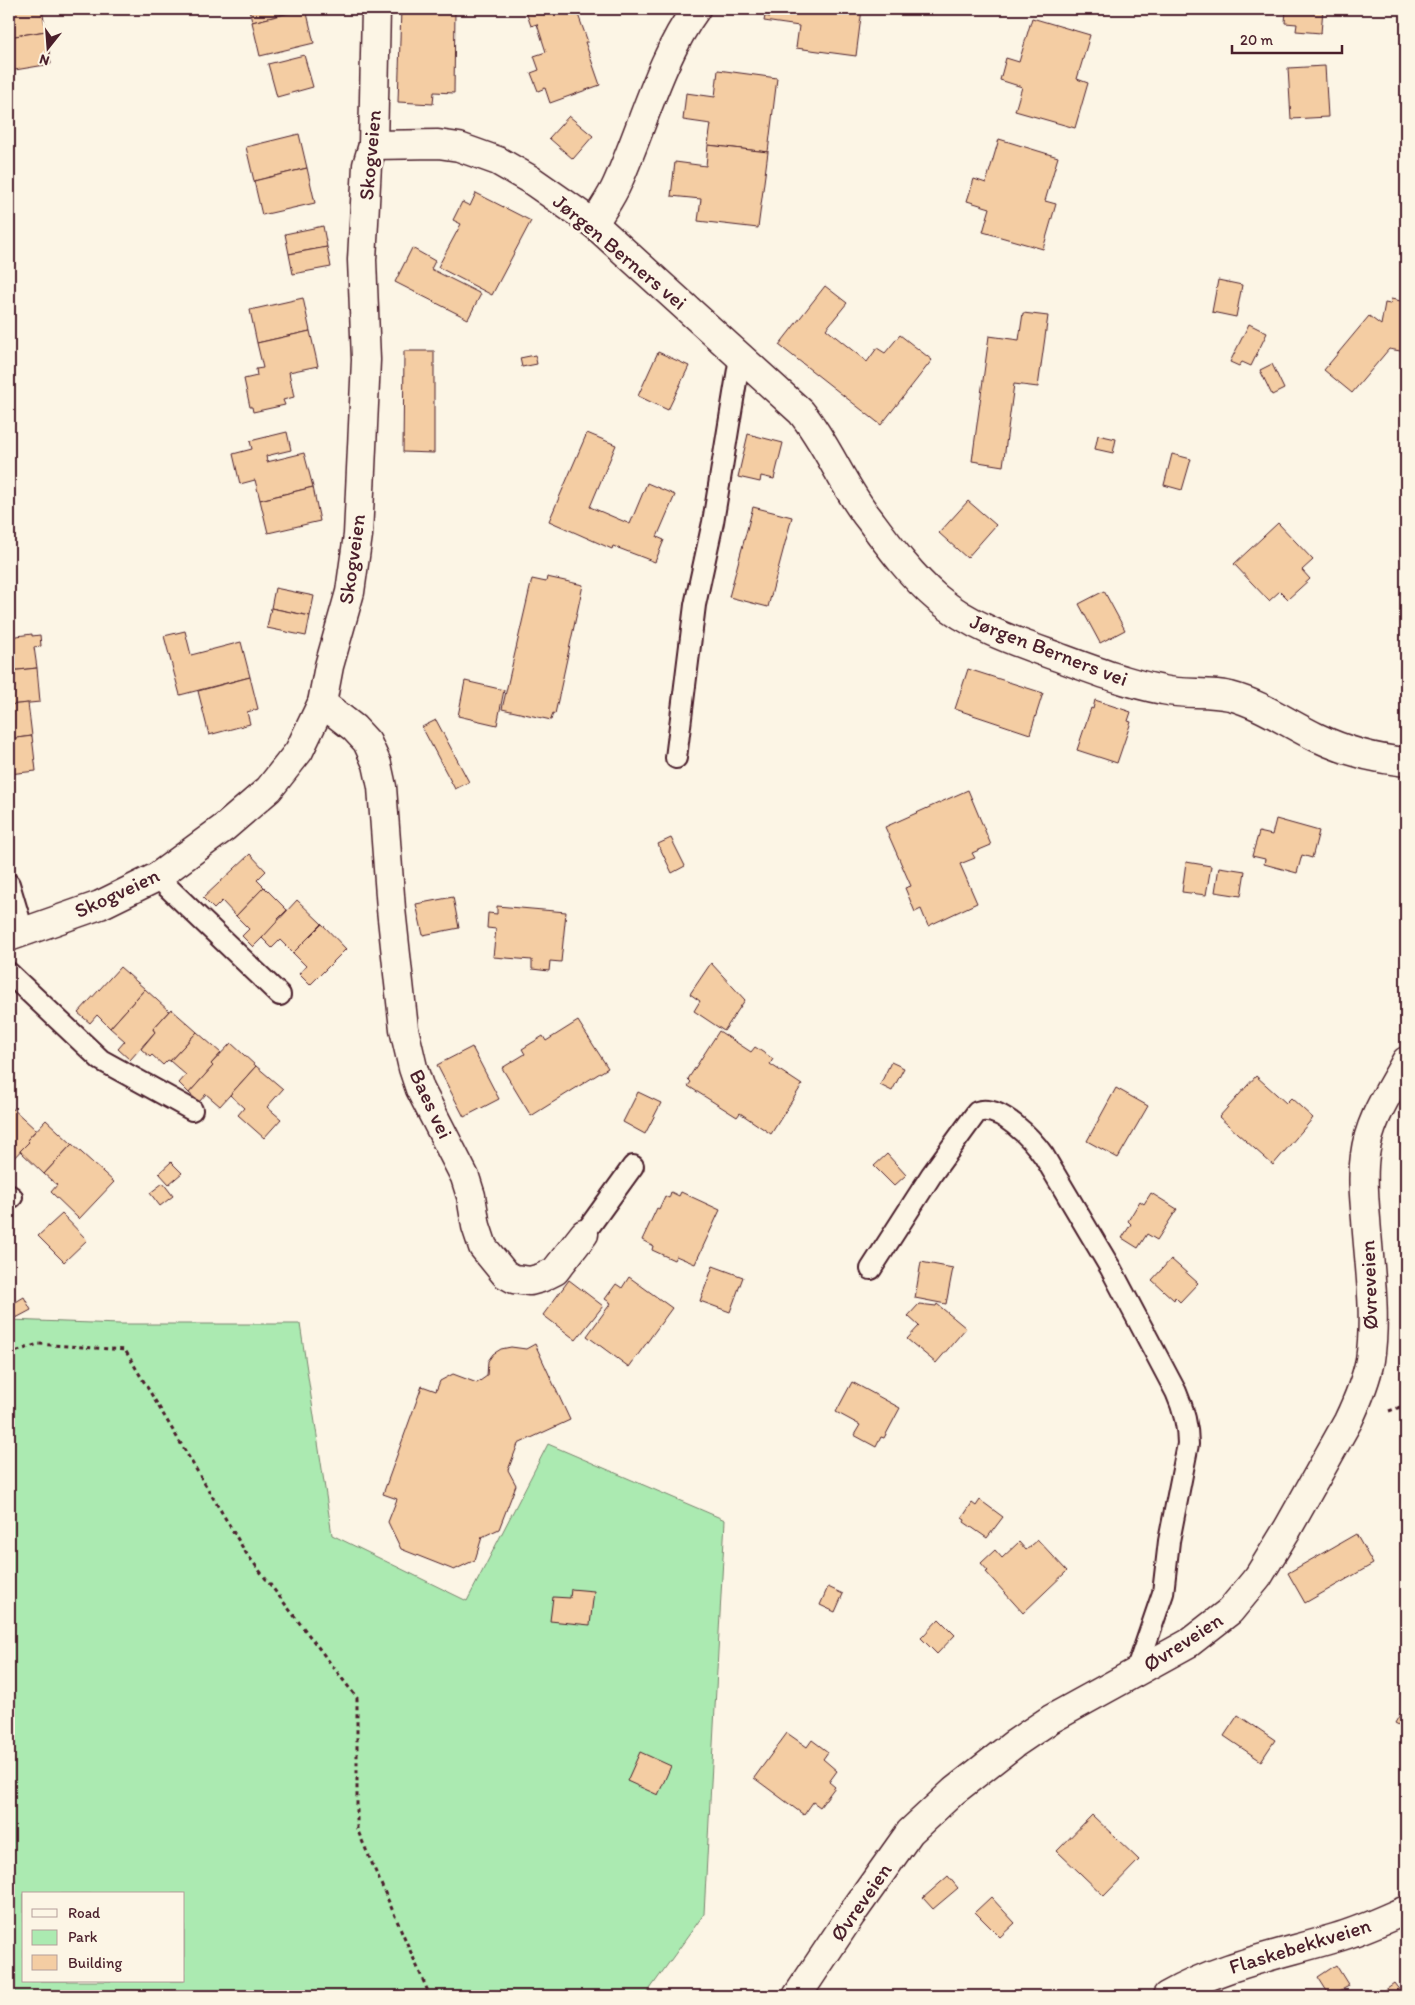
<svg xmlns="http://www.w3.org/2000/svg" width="1415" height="2005" font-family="Itim,sans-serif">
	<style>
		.green { fill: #abeab1; stroke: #7a846e; fill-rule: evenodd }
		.building { fill: #f4cda3; stroke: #4a1f2b }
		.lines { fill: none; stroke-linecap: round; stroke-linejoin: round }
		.service-casing { stroke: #4a1f2b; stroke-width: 24 }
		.minor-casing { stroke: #4a1f2b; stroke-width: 31 }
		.secondary-casing { stroke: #4a1f2b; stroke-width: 31 }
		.path { stroke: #4a1f2b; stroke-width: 3; stroke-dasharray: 4 4; stroke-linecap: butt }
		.service { stroke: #fcf5e5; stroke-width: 20 }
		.minor { stroke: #fcf5e5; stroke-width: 28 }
		.secondary { stroke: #fcf5e5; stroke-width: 28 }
		.labels { text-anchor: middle; stroke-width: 5; stroke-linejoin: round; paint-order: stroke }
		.street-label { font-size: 21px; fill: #4a1f2b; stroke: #fcf5e5 }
	</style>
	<rect width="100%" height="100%" fill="#fcf5e5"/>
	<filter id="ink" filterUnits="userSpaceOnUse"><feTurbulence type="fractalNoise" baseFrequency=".02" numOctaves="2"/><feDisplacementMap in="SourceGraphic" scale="10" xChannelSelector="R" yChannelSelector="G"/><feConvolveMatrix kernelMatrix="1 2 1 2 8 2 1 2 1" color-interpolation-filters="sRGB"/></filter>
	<g filter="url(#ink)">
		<path class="green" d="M9,1320L120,1324H300L332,1535L467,1601L548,1444L725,1520L704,1914L645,1996H9ZM24,1894H184V1981H24Z"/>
		<g class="building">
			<polygon points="9,9 42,9 46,31 9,37"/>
			<polygon points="249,9 306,9 252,22"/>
			<polygon points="306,9 314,43 260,56 252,22"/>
			<polygon points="401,9 455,9 454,93 434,92 433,104 398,102"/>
			<polygon points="525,9 576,9 588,42 585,42 600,85 550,103 545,88 538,91 531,73 539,70 534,56 546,52 537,24 531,26"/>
			<polygon points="772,9 862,9 856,56 796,48 799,26 764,21 765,16 770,17"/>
			<polygon points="1286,9 1323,9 1321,33 1296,31 1297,24 1285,23"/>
			<polygon points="1032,18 1090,35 1077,79 1088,83 1075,128 1015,111 1022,87 1000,80 1006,58 1019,62"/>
			<polygon points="46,31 51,64 9,71 9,37"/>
			<polygon points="304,55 313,87 277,97 268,64"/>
			<polygon points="1325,66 1328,117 1291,119 1288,68"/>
			<polygon points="718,70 777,78 768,152 708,145 711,124 683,120 686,93 715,97"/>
			<polygon points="12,86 15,106 9,107 9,87"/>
			<polygon points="569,116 593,136 573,159 549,138"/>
			<polygon points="299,134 307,168 254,181 246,147"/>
			<polygon points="999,139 1058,157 1045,201 1056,204 1043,249 983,232 990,208 967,201 974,179 986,183"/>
			<polygon points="708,145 768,152 758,228 698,221 701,199 671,196 675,162 706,166"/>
			<polygon points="307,168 315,203 262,215 254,181"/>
			<polygon points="476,193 531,221 492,295 438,267 461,224 453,220 462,202 470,206"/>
			<polygon points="323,226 327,247 289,254 285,234"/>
			<polygon points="327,247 331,267 293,274 289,254"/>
			<polygon points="412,248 435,261 431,269 481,294 468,319 395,282"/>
			<polygon points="1218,280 1242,285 1236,317 1212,312"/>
			<polygon points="825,286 847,303 826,329 867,362 877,348 885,353 900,335 932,360 881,425 779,345"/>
			<polygon points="303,298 310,331 257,343 250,310"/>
			<polygon points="1391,299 1406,302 1406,352 1389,349 1352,393 1324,370 1369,316 1381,325 1385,303 1390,304"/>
			<polygon points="1023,313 1048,316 1038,387 1014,384 1003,466 972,461 989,336 1019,340"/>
			<polygon points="1249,324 1267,333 1251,366 1242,362 1239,366 1230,362"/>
			<polygon points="310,331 318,366 289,372 294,397 283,400 285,405 253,412 252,407 250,407 244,379 257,376 256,369 263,368 257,343"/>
			<polygon points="404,351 434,351 434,453 403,452"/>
			<polygon points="658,352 689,366 668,410 638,396"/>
			<polygon points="535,355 537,364 522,367 520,358"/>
			<polygon points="1272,364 1284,389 1272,395 1260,370"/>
			<polygon points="287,432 291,450 266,456 267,462 304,453 313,487 260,500 255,480 240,484 233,454 252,449 250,441"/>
			<polygon points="587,433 616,445 590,507 630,524 647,483 675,495 657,537 664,540 655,562 613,546 612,549 549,521"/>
			<polygon points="748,434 783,443 774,479 761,476 760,482 738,477"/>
			<polygon points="1098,435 1116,439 1113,453 1095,449"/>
			<polygon points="1172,454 1191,459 1182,490 1164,485"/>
			<polygon points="313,487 320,521 268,533 260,500"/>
			<polygon points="968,501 996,525 967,558 939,533"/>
			<polygon points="753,507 792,517 768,607 729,597"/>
			<polygon points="1278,523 1313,560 1302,570 1310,579 1288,599 1280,591 1269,601 1234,564"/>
			<polygon points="547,577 583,585 555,714 553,713 551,720 502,709 532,579 546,582"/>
			<polygon points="275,588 314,596 310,616 271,608"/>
			<polygon points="1104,591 1125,630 1100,643 1079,604"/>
			<polygon points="271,608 310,616 306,636 267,628"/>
			<polygon points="185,631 191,655 241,642 250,677 180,695 164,636"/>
			<polygon points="32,634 32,636 40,635 41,646 34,647 37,668 9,671 9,637"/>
			<polygon points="37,668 40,702 9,705 9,671"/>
			<polygon points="968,669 1043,693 1030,734 955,709"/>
			<polygon points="250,677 258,709 247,712 250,724 209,735 198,691"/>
			<polygon points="465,681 504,690 497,725 458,716"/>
			<polygon points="1095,700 1131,712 1128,721 1131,722 1117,763 1077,750 1091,708 1093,709"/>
			<polygon points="28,703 32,736 9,739 9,705"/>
			<polygon points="436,720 469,782 455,789 422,727"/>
			<polygon points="32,736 36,771 9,774 9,739"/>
			<polygon points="968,790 991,845 972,853 975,858 960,864 977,903 928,926 921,909 915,912 905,888 911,886 885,827"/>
			<polygon points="1276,819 1319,831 1312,858 1302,855 1297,873 1264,864 1265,859 1252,856 1259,832 1272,835"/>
			<polygon points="671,838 685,866 672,873 658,844"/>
			<polygon points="250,854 266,871 257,880 264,887 236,916 222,901 214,909 203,898"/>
			<polygon points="1186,862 1211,866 1206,895 1182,892"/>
			<polygon points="1219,867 1245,871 1241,896 1215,892"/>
			<polygon points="264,887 287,910 278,919 280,920 253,947 242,936 249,929 236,916"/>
			<polygon points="453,897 459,928 423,935 416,904"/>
			<polygon points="297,900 322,924 293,953 280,940 272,948 262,938"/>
			<polygon points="497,906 566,912 561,962 550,961 549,971 532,969 532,960 493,957 496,929 487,928 488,913 497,914"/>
			<polygon points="322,924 346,949 310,985 299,974 306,966 293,953"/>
			<polygon points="711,963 745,1000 724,1031 694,1011 700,1001 690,994"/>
			<polygon points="120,967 145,989 110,1028 97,1015 90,1023 78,1013"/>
			<polygon points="145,989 169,1011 153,1029 155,1032 130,1060 118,1049 125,1041 110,1028"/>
			<polygon points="171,1009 197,1032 170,1061 168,1060 163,1065 152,1055 150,1057 141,1049 155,1032 153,1029"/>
			<polygon points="578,1021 608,1068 531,1116 502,1068 525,1054 522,1049 543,1036 546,1041"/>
			<polygon points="719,1031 751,1052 755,1047 773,1059 770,1064 802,1085 771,1134 740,1113 737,1117 688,1086 691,1082 688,1079"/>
			<polygon points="197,1032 221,1053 211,1064 213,1066 189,1093 179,1083 186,1075 170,1061"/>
			<polygon points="231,1043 256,1066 220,1106 206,1094 199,1102 189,1093 213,1066 211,1064"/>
			<polygon points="472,1047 499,1099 464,1117 437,1065"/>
			<polygon points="891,1062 904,1068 892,1091 880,1085"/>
			<polygon points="256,1066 283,1089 267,1107 281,1119 264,1138 238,1115 244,1108 230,1095"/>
			<polygon points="1256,1076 1286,1103 1291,1098 1313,1118 1273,1165 1219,1117"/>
			<polygon points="1116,1088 1148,1106 1118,1158 1087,1141"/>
			<polygon points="638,1092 661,1103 645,1134 623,1122"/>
			<polygon points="11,1107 36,1130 27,1140 29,1142 9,1163 9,1110"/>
			<polygon points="46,1120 72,1144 44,1174 20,1151 29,1142 27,1140"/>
			<polygon points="72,1144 114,1182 79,1219 51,1192 57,1185 44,1174"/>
			<polygon points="887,1154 906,1175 894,1186 874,1166"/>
			<polygon points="171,1162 182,1173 169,1184 159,1173"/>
			<polygon points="163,1183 173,1196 160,1206 150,1193"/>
			<polygon points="671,1192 679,1196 681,1192 720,1210 695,1264 676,1256 674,1260 652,1250 653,1246 642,1240 657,1208 659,1209 665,1196 669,1198"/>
			<polygon points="1151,1193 1177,1209 1157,1240 1147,1234 1138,1248 1122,1238 1131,1224 1128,1221 1140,1201 1144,1204"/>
			<polygon points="62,1214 87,1240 64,1262 38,1236"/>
			<polygon points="1171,1259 1198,1283 1180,1302 1175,1297 1174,1300 1152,1280"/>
			<polygon points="921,1262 953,1268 946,1304 915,1298"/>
			<polygon points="713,1266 743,1277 730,1312 700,1301"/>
			<polygon points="629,1277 672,1308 629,1367 587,1336 611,1303 605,1299 616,1284 622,1288"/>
			<polygon points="569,1280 603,1306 576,1340 543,1315"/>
			<polygon points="24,1297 31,1310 16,1318 9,1306"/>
			<polygon points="919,1304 936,1306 937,1304 966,1328 936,1363 907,1339 919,1326 908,1316"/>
			<polygon points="535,1344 570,1420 518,1444 508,1470 516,1485 499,1529 482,1537 475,1560 454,1570 401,1549 388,1522 397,1499 383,1494 422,1386 436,1391 440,1381 453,1374 477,1383 487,1376 488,1361 493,1354 501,1349 511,1347 526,1349"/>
			<polygon points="852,1382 900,1408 884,1438 881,1437 876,1447 854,1435 860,1425 836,1412"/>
			<polygon points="980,1500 1003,1517 987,1538 964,1522 965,1520 962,1518 972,1503 976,1506"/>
			<polygon points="1356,1534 1373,1564 1305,1603 1288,1573"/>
			<polygon points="1038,1540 1067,1571 1023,1613 986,1572 988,1571 981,1563 995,1550 1002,1558 1019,1542 1026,1550"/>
			<polygon points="828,1587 843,1594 835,1612 820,1605"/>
			<polygon points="571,1589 594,1591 590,1625 550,1621 553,1597 570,1598"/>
			<polygon points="939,1619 955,1635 937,1654 921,1638"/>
			<polygon points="1406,1704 1406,1729 1395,1723"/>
			<polygon points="1238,1715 1275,1740 1261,1761 1224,1736"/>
			<polygon points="787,1733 807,1747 812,1740 828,1752 823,1759 837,1771 829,1782 835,1787 820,1807 813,1802 804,1815 754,1778"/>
			<polygon points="640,1752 671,1766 658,1795 627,1781"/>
			<polygon points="1092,1815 1139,1860 1104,1896 1057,1851"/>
			<polygon points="948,1876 958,1888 933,1909 923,1898"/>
			<polygon points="991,1897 1015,1923 1000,1937 975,1912"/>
			<polygon points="1336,1965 1349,1986 1330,1996 1318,1977"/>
			<polygon points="1394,1983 1404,1996 1376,1996"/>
		</g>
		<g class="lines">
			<defs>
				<g id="service">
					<polyline points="676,758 695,605 713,522 740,357"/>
					<polyline points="157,877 280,995"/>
					<polyline points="9,884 23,931"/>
					<polyline points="9,973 101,1060 192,1110"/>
					<polyline points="9,1195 12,1197"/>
					<polyline points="584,1234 633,1166"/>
					<path d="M871,1269L932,1174L977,1112C1000,1104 1032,1139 1044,1156L1111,1269L1176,1392C1184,1410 1188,1425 1188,1444L1169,1541L1163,1593L1136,1672"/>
				</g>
				<g id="minor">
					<path d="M373,145L438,144L459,147L498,161L531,180L594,224L801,412C828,445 843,487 870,520C890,547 911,576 937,598C971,627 1016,642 1058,657C1093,670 1127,683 1163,690C1185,695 1208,691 1230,696C1261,704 1287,723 1316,737C1343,750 1376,759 1406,762"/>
					<path d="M594,224C601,211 611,198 617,184C642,129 660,58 696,9"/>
					<polyline points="322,703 354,728 367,742 377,764 382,787 391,909 404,1029 413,1068 420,1089 465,1177 471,1196 476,1226 483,1247 505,1274 514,1279 530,1281 541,1278 555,1271 584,1234"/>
					<polyline points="9,937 100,905 157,877 225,827 269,789 299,751 322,703 329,666 350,592 358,535 366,360 362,260 367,165 373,145 376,9"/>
					<path d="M797,1996L851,1915L910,1832L954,1791L1014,1744L1051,1719L1189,1643L1230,1611L1258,1577L1288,1528L1348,1421C1357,1402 1366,1381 1370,1360C1377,1313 1369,1266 1366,1219C1364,1198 1362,1176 1365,1155C1369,1120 1390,1091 1406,1061"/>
				</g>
				<path id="secondary" d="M1167,1996C1219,1966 1278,1955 1335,1938C1360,1931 1383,1920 1406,1910"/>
			</defs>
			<use href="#service" class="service-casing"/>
			<use href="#minor" class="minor-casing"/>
			<use href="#secondary" class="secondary-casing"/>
			<g class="path">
				<polyline points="9,1354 38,1344 125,1350 246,1553 357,1698 357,1829 430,1996"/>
				<polyline points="1389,1411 1406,1405"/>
			</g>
			<use href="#service" class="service"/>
			<use href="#minor" class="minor"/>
			<use href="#secondary" class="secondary"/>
		</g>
	</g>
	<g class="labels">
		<g class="street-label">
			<text transform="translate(370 155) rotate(-85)" y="7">Skogveien</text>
			<text transform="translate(620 252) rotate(40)" y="7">Jørgen Berners vei</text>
			<text transform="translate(352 559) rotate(-82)" y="7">Skogveien</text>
			<text transform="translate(1049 650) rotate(21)" y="7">Jørgen Berners vei</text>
			<text transform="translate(117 893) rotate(-25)" y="7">Skogveien</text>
			<text transform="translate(431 1104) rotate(65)" y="7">Baes vei</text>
			<text transform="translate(1369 1285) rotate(-92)" y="7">Øvreveien</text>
			<text transform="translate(1183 1642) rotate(-33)" y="7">Øvreveien</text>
			<text transform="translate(861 1902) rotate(-55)" y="7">Øvreveien</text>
			<text transform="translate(1300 1946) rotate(-17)" y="7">Flaskebekkveien</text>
		</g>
	</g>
	<rect width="1415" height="2005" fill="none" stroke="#fcf5e5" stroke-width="30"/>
	<rect x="15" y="15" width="1385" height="1975" fill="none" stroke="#4a1f2b" stroke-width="2" filter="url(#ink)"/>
	<rect x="22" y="1892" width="162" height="90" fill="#fcf5e5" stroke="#b59f9b"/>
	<rect x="32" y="1909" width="25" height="8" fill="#fcf5e5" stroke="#b59f9b"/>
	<text x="68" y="1918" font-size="15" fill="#4a1f2b">Road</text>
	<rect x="32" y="1930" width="25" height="15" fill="#abeab1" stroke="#b59f9b"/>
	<text x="68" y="1942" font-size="15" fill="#4a1f2b">Park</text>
	<rect x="32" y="1955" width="25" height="15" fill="#f4cda3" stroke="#b59f9b"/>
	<text x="68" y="1968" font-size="15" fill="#4a1f2b">Building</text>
	<g transform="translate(48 48) rotate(197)" stroke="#fcf5e5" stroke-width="4" paint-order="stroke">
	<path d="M0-4L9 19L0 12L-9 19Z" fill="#4a1f2b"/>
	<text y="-8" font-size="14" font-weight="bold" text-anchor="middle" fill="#4a1f2b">N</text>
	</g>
	<path d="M1232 45v8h110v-8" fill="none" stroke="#4a1f2b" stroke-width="2.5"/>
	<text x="1240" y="45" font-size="15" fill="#4a1f2b" stroke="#fcf5e5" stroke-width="4" paint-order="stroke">20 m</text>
</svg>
